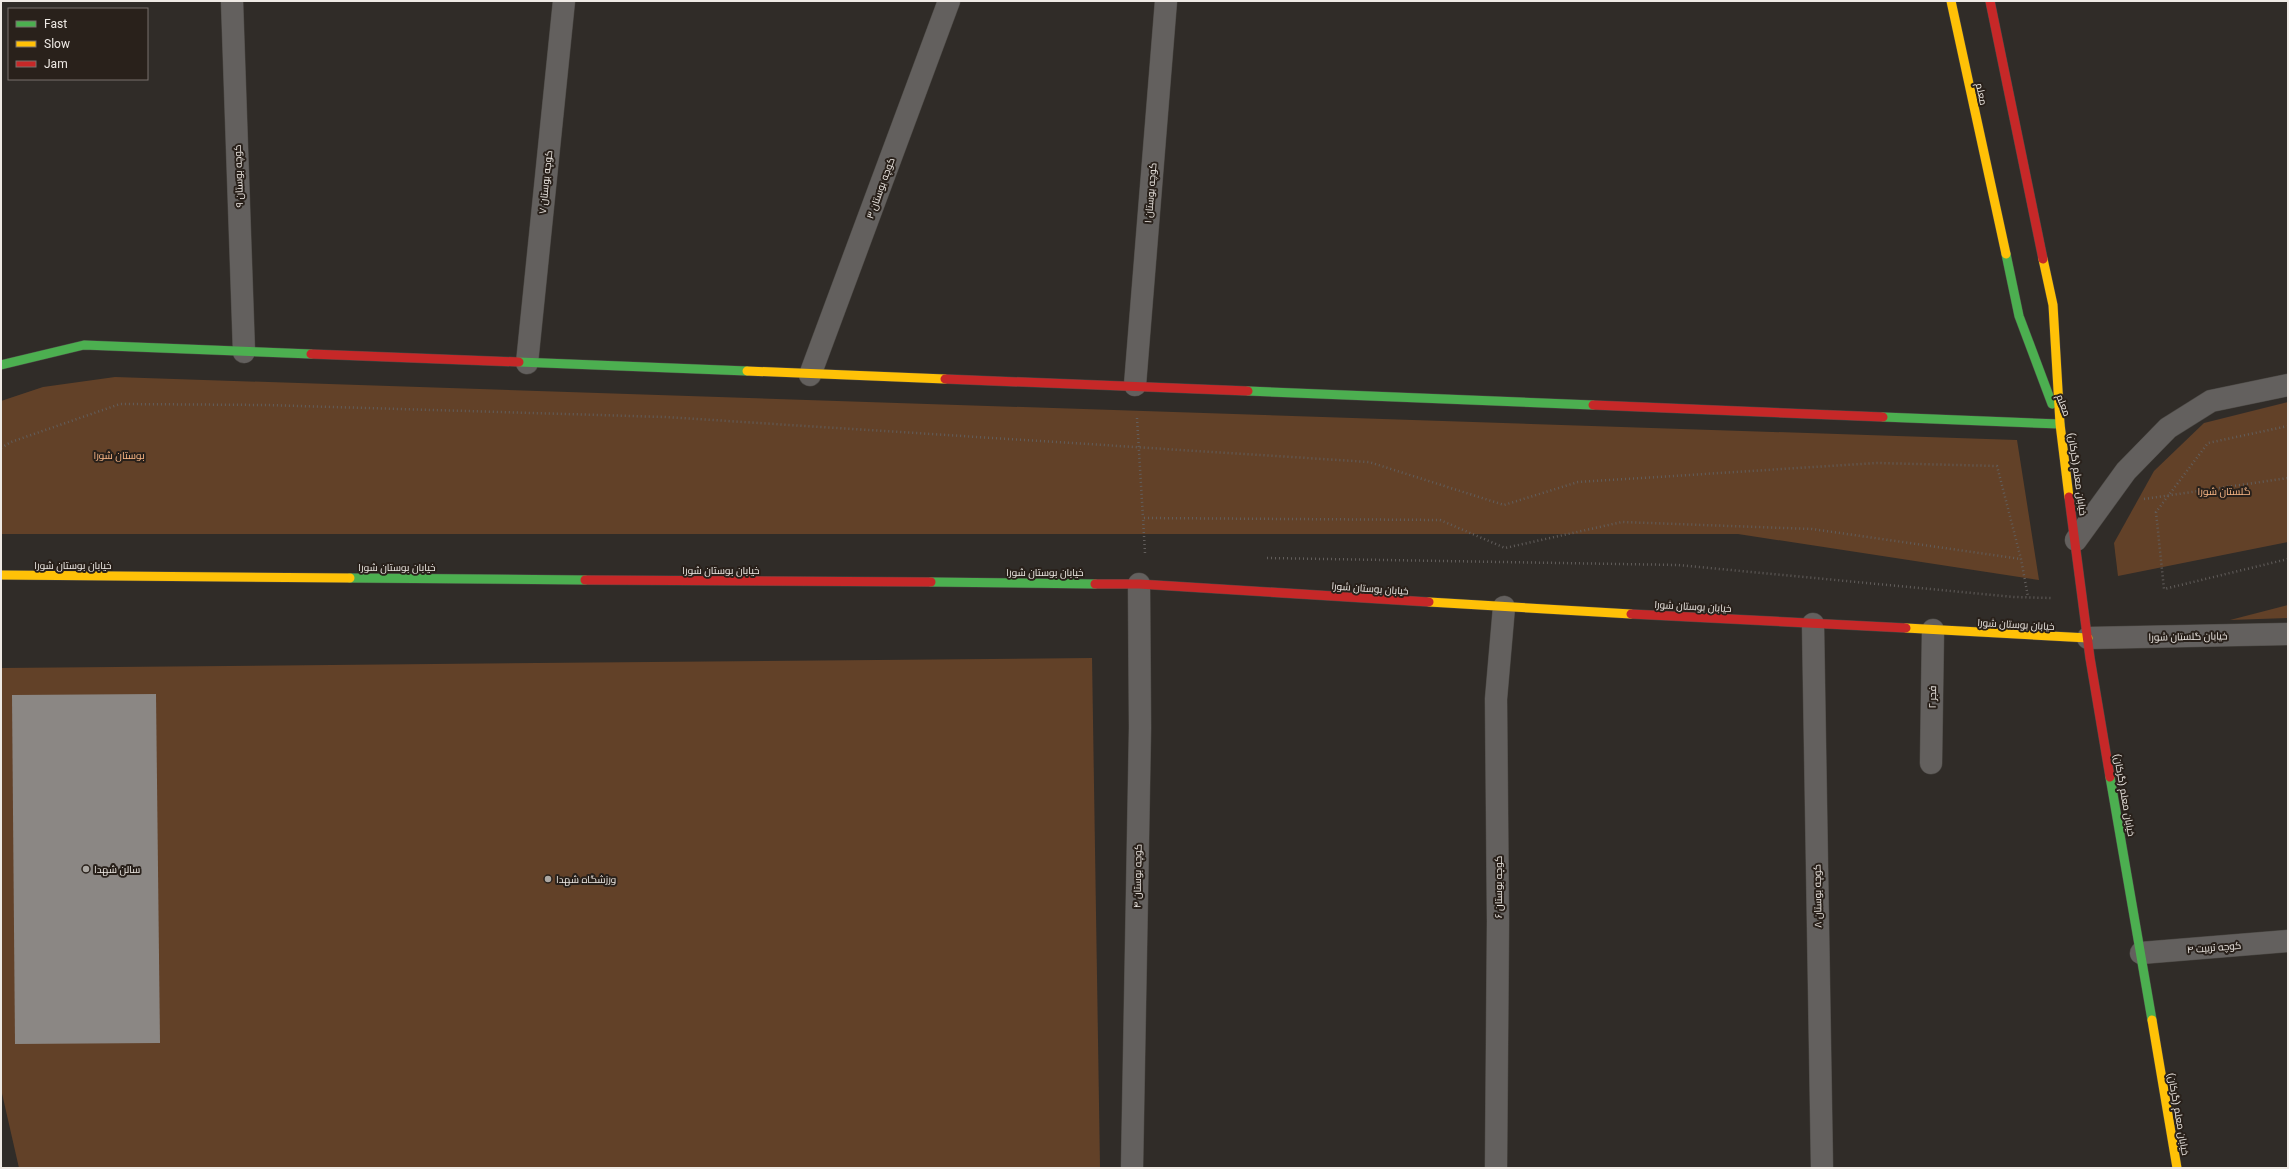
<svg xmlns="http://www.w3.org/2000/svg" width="2289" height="1169" font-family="Roboto,Cairo,sans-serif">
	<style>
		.green { fill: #624128 }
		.building { fill: #8b8784 }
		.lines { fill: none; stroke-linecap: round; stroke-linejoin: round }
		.street-casing { stroke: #4b4844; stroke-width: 23 }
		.fast-casing { stroke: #4b4844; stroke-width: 10 }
		.slow-casing { stroke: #4b4844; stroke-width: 10 }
		.jam-casing { stroke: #4b4844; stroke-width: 10 }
		.path { stroke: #625e5c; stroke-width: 2.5; stroke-dasharray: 1 3; stroke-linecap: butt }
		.street { stroke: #63605e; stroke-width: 22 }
		.fast { stroke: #4caf50; stroke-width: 9 }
		.slow { stroke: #ffc107; stroke-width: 9 }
		.jam { stroke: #c62828; stroke-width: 9 }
		.poi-dot { fill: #aca8a3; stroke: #29211b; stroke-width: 1.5 }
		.labels { text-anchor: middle; stroke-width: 4; stroke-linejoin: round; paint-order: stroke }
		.street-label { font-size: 10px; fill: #efeae5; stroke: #29211b }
		.park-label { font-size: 10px; fill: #feba88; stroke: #29211b }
		.poi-label { font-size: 10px; fill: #efeae5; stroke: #29211b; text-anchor: start }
	</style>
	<rect width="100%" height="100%" fill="#302c28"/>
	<g class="green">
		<polygon points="115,377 2017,440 2039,580 1738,534 1,534 1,401 43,387"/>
		<polygon points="2288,402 2288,542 2118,576 2114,543 2154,471 2204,423"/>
		<polygon points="2288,605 2288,618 2230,620"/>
		<polygon points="1092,658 1100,1168 19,1168 1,1089 1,668"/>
	</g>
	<polygon class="building" points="156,694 160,1043 15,1044 12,695"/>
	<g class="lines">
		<defs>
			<g id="street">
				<polyline points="232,1 244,352"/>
				<polyline points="527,363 564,1"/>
				<polyline points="810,375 949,1"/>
				<polyline points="1135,385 1166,1"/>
				<polyline points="2076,540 2126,471 2168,428 2211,401 2288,385"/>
				<polyline points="1813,624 1822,1168"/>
				<polyline points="2088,638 2288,634"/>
				<polyline points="1931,763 1933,630"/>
				<polyline points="2141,953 2288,941"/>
				<polyline points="1132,1168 1140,728 1139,584"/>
				<polyline points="1496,1168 1498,921 1496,699 1504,607"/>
			</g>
			<g id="fast">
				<polyline points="2006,254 2019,316 2052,404"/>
				<polyline points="519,362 747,371"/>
				<polyline points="1,365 84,345 311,354"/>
				<polyline points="1248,391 1593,405"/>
				<polyline points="1883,417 2060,424"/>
				<polyline points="350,578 585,580"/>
				<polyline points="931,582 1095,584"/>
				<polyline points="2110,777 2152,1020"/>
			</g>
			<g id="slow">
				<polyline points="1951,1 2006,254"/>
				<polyline points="2043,259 2053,305 2060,424 2069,497"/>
				<polyline points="747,371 945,379"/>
				<polyline points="1,575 350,578"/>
				<polyline points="1429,602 1631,614"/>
				<polyline points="1906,628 2088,638"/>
				<polyline points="2152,1020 2177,1168"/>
			</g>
			<g id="jam">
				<polyline points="1990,1 2043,259"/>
				<polyline points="311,354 519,362"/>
				<polyline points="945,379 1248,391"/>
				<polyline points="1593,405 1883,417"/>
				<polyline points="2069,497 2090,658 2110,777"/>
				<polyline points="585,580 931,582"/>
				<polyline points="1095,584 1139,584 1429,602"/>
				<polyline points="1631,614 1906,628"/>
			</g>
		</defs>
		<use href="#street" class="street-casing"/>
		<use href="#fast" class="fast-casing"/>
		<use href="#slow" class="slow-casing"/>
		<use href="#jam" class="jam-casing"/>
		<g class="path">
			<polyline points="1137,418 1143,518"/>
			<polyline points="2288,426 2208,443 2156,512 2164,589 2288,559"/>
			<polyline points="1,448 11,442 120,404 267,405 665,417 1369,462 1504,505 1578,482 1877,463 1997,466 2021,559 2028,597"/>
			<polyline points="2144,499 2288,478"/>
			<polyline points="1145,553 1143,518 1440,520 1505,548 1622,522 1812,529 2021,559"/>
			<polyline points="1267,558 1678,565 2014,597 2051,598"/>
		</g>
		<use href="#street" class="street"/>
		<use href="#fast" class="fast"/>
		<use href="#slow" class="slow"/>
		<use href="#jam" class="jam"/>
	</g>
	<g class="poi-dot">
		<circle cx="86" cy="869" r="4"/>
		<circle cx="548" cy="879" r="4"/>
	</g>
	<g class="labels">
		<g class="street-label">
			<text transform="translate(1982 94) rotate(78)" y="4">معلم</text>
			<text transform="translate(238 176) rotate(-92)" y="4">کوچه بوستان ۹</text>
			<text transform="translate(545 182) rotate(-84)" y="4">کوچه بوستان ۷</text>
			<text transform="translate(880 188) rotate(-70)" y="4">کوچه بوستان ۳</text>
			<text transform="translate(1150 193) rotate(-85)" y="4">کوچه بوستان ۱</text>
			<text transform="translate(2064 405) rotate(69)" y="4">معلم</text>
			<text transform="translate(2078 474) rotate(82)" y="4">خیابان معلم (گرکان)</text>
			<text x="73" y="569">خیابان بوستان شورا</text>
			<text x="397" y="571">خیابان بوستان شورا</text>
			<text x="721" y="574">خیابان بوستان شورا</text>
			<text x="1045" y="576">خیابان بوستان شورا</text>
			<text transform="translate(1370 588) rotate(4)" y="4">خیابان بوستان شورا</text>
			<text transform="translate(1693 606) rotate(3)" y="4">خیابان بوستان شورا</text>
			<text transform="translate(2016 624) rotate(3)" y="4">خیابان بوستان شورا</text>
			<text transform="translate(2188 636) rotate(-1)" y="4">خیابان گلستان شورا</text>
			<text transform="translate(1932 697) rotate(-89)" y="4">فجر ۲</text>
			<text transform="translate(2125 795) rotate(80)" y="4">خیابان معلم (گرکان)</text>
			<text transform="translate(1137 876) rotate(-89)" y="4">کوچه بوستان ۴</text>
			<text transform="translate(1498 887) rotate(-90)" y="4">کوچه بوستان ۶</text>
			<text transform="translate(1817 896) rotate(-91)" y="4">کوچه بوستان ۸</text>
			<text transform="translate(2214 947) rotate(-5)" y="4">کوچه تربیت ۴</text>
			<text transform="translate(2179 1114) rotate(80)" y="4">خیابان معلم (گرکان)</text>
		</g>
		<g class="park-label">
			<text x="119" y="459">بوستان شورا</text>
			<text x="2224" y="495">گلستان شورا</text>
		</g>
		<g class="poi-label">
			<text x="94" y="873">سالن شهدا</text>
			<text x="556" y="883">ورزشگاه شهدا</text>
		</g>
	</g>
	<rect width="2289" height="1169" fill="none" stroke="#efeae5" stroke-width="4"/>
	<rect x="8" y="8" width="140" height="72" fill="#29211b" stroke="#78716c"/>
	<rect x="16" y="21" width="20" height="6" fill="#4caf50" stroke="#78716c"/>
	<text x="44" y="28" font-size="12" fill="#efeae5">Fast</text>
	<rect x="16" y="41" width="20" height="6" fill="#ffc107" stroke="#78716c"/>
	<text x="44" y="48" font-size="12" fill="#efeae5">Slow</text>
	<rect x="16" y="61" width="20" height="6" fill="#c62828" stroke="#78716c"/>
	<text x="44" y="68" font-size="12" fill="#efeae5">Jam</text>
</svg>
